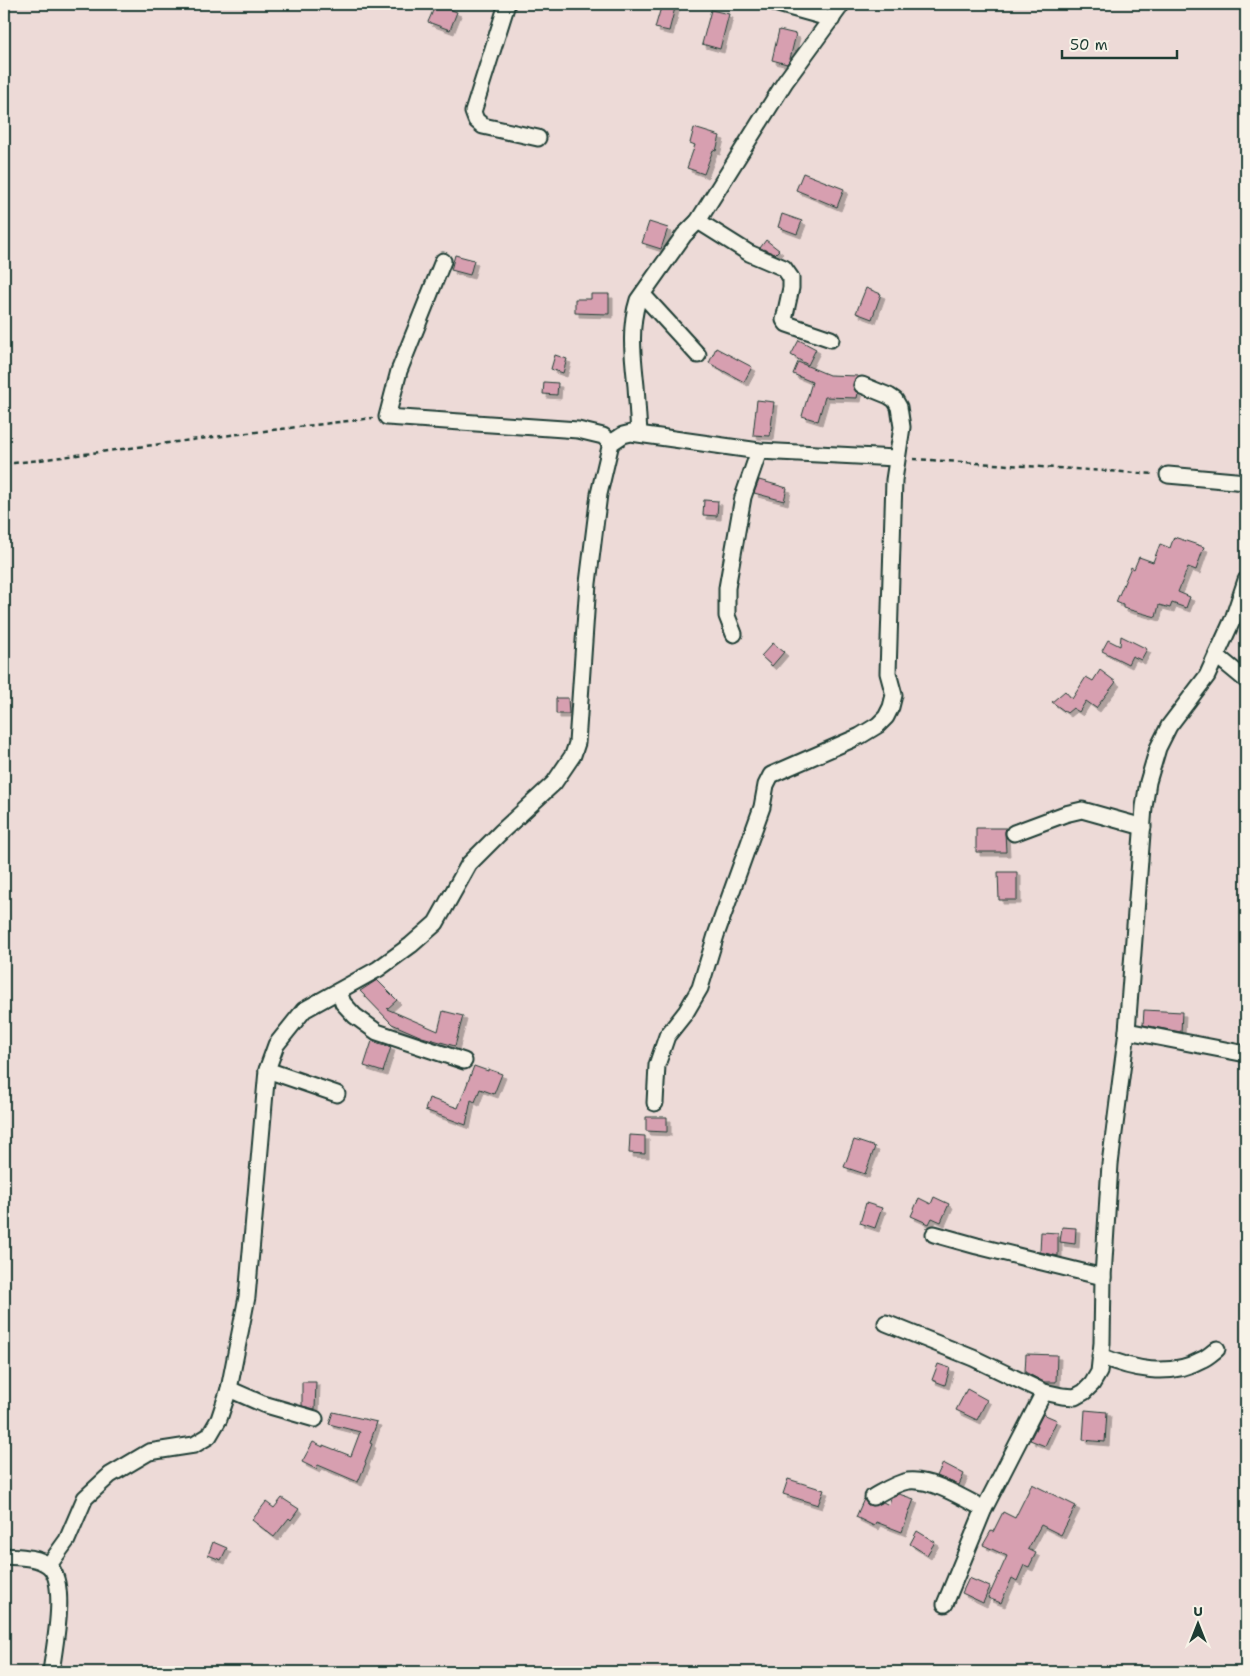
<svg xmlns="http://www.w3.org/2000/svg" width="1250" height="1676" font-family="'Shantell Sans',sans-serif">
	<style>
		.building { fill: #d79fb0; stroke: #1f3d34; filter: url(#shadow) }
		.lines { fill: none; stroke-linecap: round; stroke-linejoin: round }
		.minor-casing { stroke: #1f3d34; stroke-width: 19 }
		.path { stroke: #1f3d34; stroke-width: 2.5; stroke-dasharray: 5 4; stroke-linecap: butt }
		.minor { stroke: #f7f3e8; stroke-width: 15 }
	</style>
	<defs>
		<filter id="shadow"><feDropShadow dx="4" dy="4" stdDeviation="0" flood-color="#0004"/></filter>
	</defs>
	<rect width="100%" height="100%" fill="#eddad7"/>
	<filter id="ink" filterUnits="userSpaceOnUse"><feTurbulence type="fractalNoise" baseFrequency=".02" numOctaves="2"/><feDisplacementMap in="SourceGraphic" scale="10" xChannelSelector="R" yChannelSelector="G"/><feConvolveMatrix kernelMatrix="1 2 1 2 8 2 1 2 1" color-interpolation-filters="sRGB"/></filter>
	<g filter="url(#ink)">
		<g class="building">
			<polygon points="436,4 457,12 450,30 428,22"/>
			<polygon points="662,4 676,4 669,31 655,28"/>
			<polygon points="711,10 729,14 720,49 702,44"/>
			<polygon points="779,30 796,34 790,59 787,64 772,60"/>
			<polygon points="694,128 720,136 716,151 713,150 704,174 687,168 695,145 690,143"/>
			<polygon points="803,173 844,189 837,207 796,190"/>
			<polygon points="782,214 802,221 797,234 778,227"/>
			<polygon points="649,222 668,228 661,249 642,243"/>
			<polygon points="766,240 779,250 775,254 760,248"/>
			<polygon points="455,255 474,260 470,275 451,270"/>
			<polygon points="866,288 881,294 872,319 856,313"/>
			<polygon points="591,294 609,294 609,314 575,313 575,299 591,299"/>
			<polygon points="799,340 816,349 808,365 791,355"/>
			<polygon points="716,348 752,367 744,382 709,363"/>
			<polygon points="555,355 567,359 563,373 551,369"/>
			<polygon points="798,362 829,375 858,376 854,381 853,386 858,393 857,398 825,397 818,421 802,416 812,382 793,374"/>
			<polygon points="544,382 558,383 557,395 543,394"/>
			<polygon points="757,400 774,402 770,436 753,435"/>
			<polygon points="759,480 787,488 784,501 754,493"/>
			<polygon points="704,500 718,501 717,516 703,515"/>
			<polygon points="1174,537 1204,547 1196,570 1188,567 1178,592 1190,597 1186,608 1172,603 1170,608 1159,605 1156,617 1123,608 1123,605 1116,602 1131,567 1134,569 1139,557 1153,562 1160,544 1170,548"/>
			<polygon points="1121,636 1147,649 1141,660 1132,656 1128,664 1102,651 1108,640 1120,646"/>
			<polygon points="773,643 784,652 772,666 761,656"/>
			<polygon points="1100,670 1116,682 1096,708 1086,701 1079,712 1073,708 1067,713 1052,702 1065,691 1072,699 1086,677 1093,681"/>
			<polygon points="556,698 568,698 569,714 556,714"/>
			<polygon points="976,828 1006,828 1005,832 1006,852 976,852"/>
			<polygon points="998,872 1017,872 1017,900 999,900"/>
			<polygon points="377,980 397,1000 387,1009 438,1031 443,1011 463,1016 455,1046 422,1037 392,1024 360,991"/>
			<polygon points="1144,1010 1182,1012 1181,1032 1143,1025"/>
			<polygon points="372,1041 391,1047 383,1072 364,1066"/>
			<polygon points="474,1066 488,1071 488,1069 502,1074 494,1094 480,1089 475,1102 471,1100 466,1125 425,1110 429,1098 458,1108"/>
			<polygon points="646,1117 667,1117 667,1132 646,1131"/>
			<polygon points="630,1135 645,1136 645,1154 629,1153"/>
			<polygon points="854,1140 875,1147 865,1174 844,1167"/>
			<polygon points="934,1197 949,1204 941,1222 932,1218 929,1224 911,1216 919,1198 931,1204"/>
			<polygon points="866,1203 882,1208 875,1228 860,1223"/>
			<polygon points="1062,1227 1076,1228 1075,1244 1060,1242"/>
			<polygon points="1041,1232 1058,1233 1058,1256 1040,1252"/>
			<polygon points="1026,1354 1057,1355 1056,1382 1044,1382 1025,1372"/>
			<polygon points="938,1364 950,1368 945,1385 932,1380"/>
			<polygon points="302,1382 316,1382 315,1409 302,1406"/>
			<polygon points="967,1389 987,1400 977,1420 956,1410"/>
			<polygon points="1085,1410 1107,1412 1105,1442 1083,1440"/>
			<polygon points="333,1412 377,1422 370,1443 372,1444 365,1462 366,1463 358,1482 318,1465 316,1469 302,1462 313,1442 323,1447 323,1445 351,1456 360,1432 329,1424"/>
			<polygon points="1043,1414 1057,1420 1045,1446 1030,1440"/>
			<polygon points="943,1463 964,1474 959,1485 937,1476"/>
			<polygon points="788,1479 824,1490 818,1505 783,1494"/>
			<polygon points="1032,1484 1076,1506 1061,1535 1041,1525 1028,1549 1036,1553 1029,1567 1024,1565 1017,1581 1012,1578 1001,1603 988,1598 1007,1556 983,1545 991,1531 993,1532 1003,1512 1015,1518"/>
			<polygon points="899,1494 914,1499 902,1532 876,1522 874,1526 856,1517 864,1499 868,1505 872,1506 883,1502 889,1505 891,1497"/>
			<polygon points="282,1498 299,1509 291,1520 289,1518 274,1537 252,1520 266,1502 274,1508"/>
			<polygon points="917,1531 935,1542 927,1555 910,1544"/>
			<polygon points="213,1542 227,1548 221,1560 208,1555"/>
			<polygon points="969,1578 990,1587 983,1603 962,1593"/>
		</g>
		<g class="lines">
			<defs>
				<g id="minor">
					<polyline points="507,4 473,112 476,120 483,126 538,138"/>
					<polyline points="778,4 832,19"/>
					<polyline points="698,221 749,253 784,268 791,278 791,288 784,320 787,324 831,339"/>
					<polyline points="443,261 399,371 387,417 578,430 603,436 611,443"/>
					<polyline points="643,295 698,355"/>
					<path d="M639,433C638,418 637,402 636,386C633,357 629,328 638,300L684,235L698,221L785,82L842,4"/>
					<polyline points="1168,475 1246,482"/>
					<polyline points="734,634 727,616 727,588 743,497 759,451"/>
					<polyline points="1217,656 1246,680"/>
					<polyline points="1014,833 1065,814 1082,810 1143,827"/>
					<polyline points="339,991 343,1003 355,1016 377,1032 464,1061"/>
					<polyline points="1127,1031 1246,1054"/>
					<polyline points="267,1070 337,1094"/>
					<polyline points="655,1103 657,1065 667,1036 686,1012 700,988 716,935 762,807 766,785 771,775 860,736 878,725 886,717 891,707 894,695 888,673 894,480 902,427 899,407 895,400 889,396 862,385"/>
					<polyline points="934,1234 977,1246 1103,1277"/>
					<polyline points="886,1323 973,1358 1044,1392 1062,1396 1075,1397 1084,1392 1092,1384 1099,1372 1102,1343 1103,1277 1110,1164 1127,1031 1144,807 1148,782 1158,748 1169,726 1207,676 1233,619 1246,580"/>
					<path d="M1100,1356C1132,1369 1169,1378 1201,1360C1207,1358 1212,1353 1217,1349"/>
					<polyline points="229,1389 263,1404 315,1419"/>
					<path d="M873,1497C884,1491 896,1483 908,1481C931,1478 965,1499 984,1509"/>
					<path d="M4,1556C17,1557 38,1556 49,1566C68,1583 54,1648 51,1672"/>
					<polyline points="49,1565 67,1540 85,1498 110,1475 149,1452 194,1445 209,1436 219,1419 229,1389 247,1297 267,1070 276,1045 304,1010 378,969 411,945 436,923 469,864 501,832 554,783 573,755 577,743 588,583 599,494 611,443 623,435 631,433 759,451 896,458"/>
					<polyline points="945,1604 984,1509 1044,1392"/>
				</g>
			</defs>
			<use href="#minor" class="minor-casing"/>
			<g class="path">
				<polyline points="913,459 1154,474"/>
				<polyline points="4,462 14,463 39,460 214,437 373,418"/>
			</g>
			<use href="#minor" class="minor"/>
		</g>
	</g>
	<rect width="1250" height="1676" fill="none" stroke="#f7f3e8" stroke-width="20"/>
	<rect x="10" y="10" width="1230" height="1656" fill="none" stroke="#1f3d34" stroke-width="2" filter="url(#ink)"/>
	<g transform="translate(1198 1624)" stroke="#f7f3e8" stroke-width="4" paint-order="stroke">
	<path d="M0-4L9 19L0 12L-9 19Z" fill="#1f3d34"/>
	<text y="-8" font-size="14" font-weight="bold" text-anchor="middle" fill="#1f3d34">U</text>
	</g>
	<path d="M1062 50v8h115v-8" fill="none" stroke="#1f3d34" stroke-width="2.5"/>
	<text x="1070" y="50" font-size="15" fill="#1f3d34" stroke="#f7f3e8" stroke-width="4" paint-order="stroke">50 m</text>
</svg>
